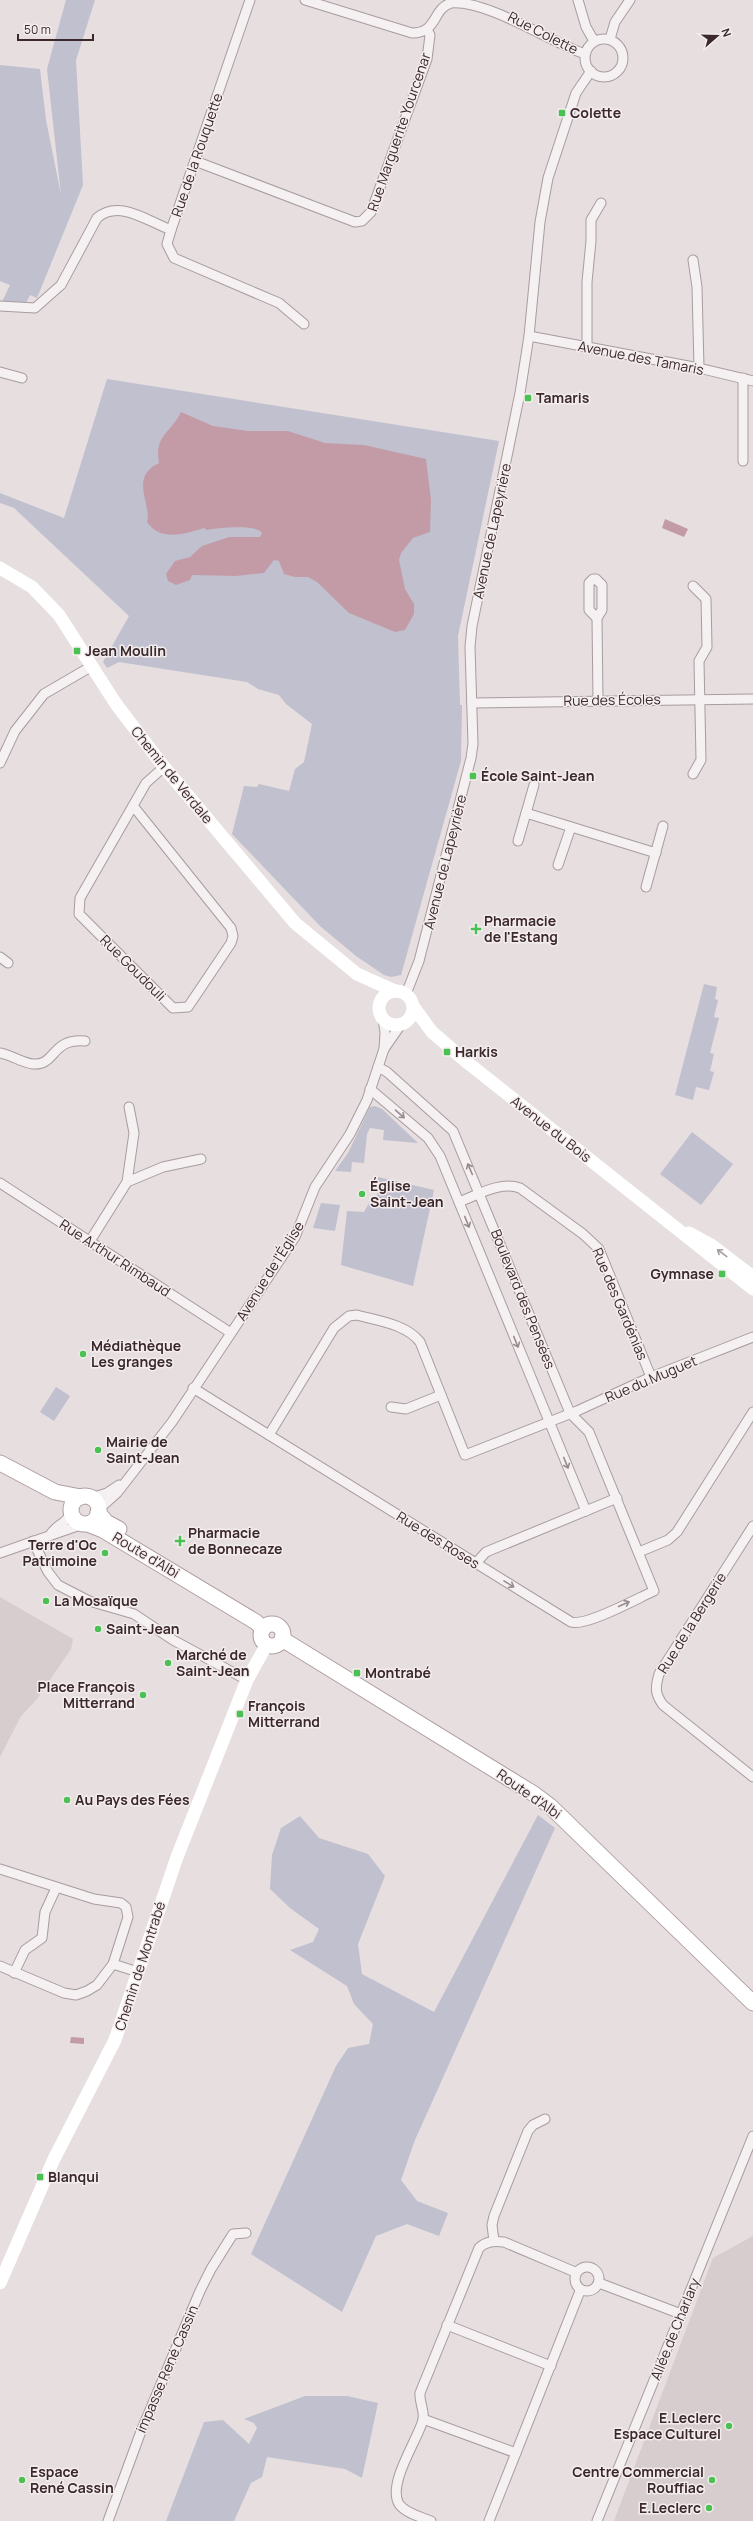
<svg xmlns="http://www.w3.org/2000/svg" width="753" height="2521" font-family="Manrope,sans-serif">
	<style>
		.built { fill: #d7ccce }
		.green { fill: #c0c0cf }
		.water { fill: #c39ba6 }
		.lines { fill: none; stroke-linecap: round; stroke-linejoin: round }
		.street-casing { stroke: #a89c9e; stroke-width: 11 }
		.primary-casing { stroke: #b19ea2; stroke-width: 17 }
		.street { stroke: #f5f0f1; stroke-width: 9 }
		.secondary { stroke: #fff; stroke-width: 13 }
		.primary { stroke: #fff; stroke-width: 15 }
		.oneway { stroke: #988c8e }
		.oneway2 { stroke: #a79ea0 }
		.poi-dot { fill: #4cc153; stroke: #f4edee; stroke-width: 1.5 }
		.labels { text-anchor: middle; stroke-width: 3; stroke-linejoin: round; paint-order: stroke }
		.street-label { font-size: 14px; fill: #3b282b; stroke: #f4edee }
		.poi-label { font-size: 14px; font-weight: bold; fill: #3b282b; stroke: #f4edee; text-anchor: start }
	</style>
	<rect width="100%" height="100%" fill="#e6dedf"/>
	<g class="built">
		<polygon points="0,1597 73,1639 71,1649 37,1699 21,1716 0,1757"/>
		<polygon points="753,2236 753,2521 614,2521 713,2258"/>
	</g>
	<g class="green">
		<polygon points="66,0 95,0 76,60 83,185 37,298 30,295 25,305 1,304 10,285 0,281 0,65 40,69 46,120 61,195 47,69"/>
		<polygon points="107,379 499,441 458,636 460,705 462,705 461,761 401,975 391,977 384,975 356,956 320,926 232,834 244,786 257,787 259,784 289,791 295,769 304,762 312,724 286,704 279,695 258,689 247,682 119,662 107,668 103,662 129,616 14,508 0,503 0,493 64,518"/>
		<polygon points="704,984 717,987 715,999 718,1000 714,1017 719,1018 710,1053 714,1054 710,1071 714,1072 709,1090 696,1087 693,1100 675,1095"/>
		<polygon points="375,1106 382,1109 418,1143 383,1140 384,1130 370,1128 367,1134 364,1163 352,1162 351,1172 335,1171 348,1153 370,1107"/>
		<polygon points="692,1132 733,1164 701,1205 660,1174"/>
		<polygon points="378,1177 434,1190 413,1286 341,1265 347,1211 364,1212 370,1201 377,1200"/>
		<polygon points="321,1203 340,1205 335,1231 313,1228"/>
		<polygon points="56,1387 70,1396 54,1421 40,1412"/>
		<polygon points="538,1815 555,1828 415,2140 401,2180 417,2201 448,2213 439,2236 407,2224 376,2236 342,2312 251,2254 336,2066 348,2048 369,2044 373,2024 354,2004 347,1986 290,1950 313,1942 319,1929 290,1908 270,1889 272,1855 281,1828 300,1816 319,1838 368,1854 385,1876 358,1944 362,1974 434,2012"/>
		<polygon points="305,2396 347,2396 378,2403 362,2478 345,2469 267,2457 262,2477 251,2483 234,2521 166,2521 204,2422 223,2420 249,2444 257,2428 254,2423 244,2419"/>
	</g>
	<g class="water">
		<path d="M181,412L213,426L248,431H288L325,443L364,445L426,459L431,500L430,532L413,538L401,553L399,560L405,589L414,604V614L405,630L395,632L349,613L317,582L308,577H295L284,574L279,561L274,560L264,573L236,576L192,575L190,580L176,585L168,581L166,574L175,561L190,557L202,546L229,537H260L262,533C258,524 217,528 207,530L204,528C185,534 160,542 147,522C152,508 133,483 151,468C154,465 156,465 159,463C154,435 171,433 181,412Z"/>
		<polygon points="665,519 688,529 684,537 662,528"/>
		<polygon points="71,2037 84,2038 84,2044 70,2043"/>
	</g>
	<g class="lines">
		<defs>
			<g id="street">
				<path d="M305,0L412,33C438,33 432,9 451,3C488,0 550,42 585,54"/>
				<polyline points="578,0 586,27 594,41"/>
				<polyline points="610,39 615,22 630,0"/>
				<circle cx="604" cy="58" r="19"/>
				<polyline points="195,161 355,222 362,221 371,212 427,59 430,35 427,30"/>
				<polyline points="171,230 167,244 174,258 279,303 304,324"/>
				<polyline points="693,260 697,287 699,368"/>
				<path d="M0,306L35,308L61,285L97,218C119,199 147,221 171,230L250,0"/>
				<polyline points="529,336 699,368 753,381"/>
				<polyline points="587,347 587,282 591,241 591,220 601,203"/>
				<polyline points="0,372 22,378"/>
				<polyline points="743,378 743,461"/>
				<polyline points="597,618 589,610 589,583 593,579 596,579 602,585 602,610 597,618 598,700"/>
				<polyline points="472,703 753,699"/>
				<polyline points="0,763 15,731 44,694 92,666"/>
				<polyline points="693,774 701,760 699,661 707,647 706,599 693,586"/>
				<polyline points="134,807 231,928 233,936 231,943 188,1007 173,1008 79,914 80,898 146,783 164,767"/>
				<polyline points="526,813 656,853"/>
				<polyline points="518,841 534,785"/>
				<polyline points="558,865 571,827"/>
				<polyline points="646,887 663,826"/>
				<polyline points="0,957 8,963"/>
				<polyline points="406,994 419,961 471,758 473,744 470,647 472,626 520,393 529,336 540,222 548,178 576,93 591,71"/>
				<polyline points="384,1049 402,1023"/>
				<path d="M0,1053C11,1055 23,1063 33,1064C56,1066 51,1038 85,1041"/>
				<polyline points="370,1089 428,1138 440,1156 586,1511"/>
				<polyline points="127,1182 163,1167 201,1159"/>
				<polyline points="0,1183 231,1333"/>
				<path d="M459,1202C478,1195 500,1181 520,1188L583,1234L599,1249L651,1377"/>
				<polyline points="90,1241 127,1182 134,1133 129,1107"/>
				<path d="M193,1388L571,1622C586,1627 638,1598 654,1591L589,1432L570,1413L453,1131L387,1072L378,1067"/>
				<polyline points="391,1407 406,1409 441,1395"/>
				<path d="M269,1435L334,1328L349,1316L357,1315C378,1321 406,1324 420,1342L465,1455L577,1411L651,1377L753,1337"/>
				<polyline points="91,1498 107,1493 119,1485"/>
				<polyline points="98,1510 117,1493 172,1422 295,1237 315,1187 350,1134 367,1100 384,1049 385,1033 383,1018"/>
				<path d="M753,1526L659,1674C655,1688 655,1694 663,1705L753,1777"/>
				<path d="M50,1535C55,1526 65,1524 71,1514"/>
				<polyline points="33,1541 48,1572 58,1585 89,1601 134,1614 173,1640 247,1680"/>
				<polyline points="639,1552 668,1540 677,1532 753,1412"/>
				<polyline points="0,1553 83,1524"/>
				<polyline points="476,1563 486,1552 617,1498"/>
				<polyline points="0,1869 94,1899 121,1903 126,1907 128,1917 113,1964 97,1985 87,1991 76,1995 64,1993 0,1966"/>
				<polyline points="113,1964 138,1972"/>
				<polyline points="14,1973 25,1950 42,1938 45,1912 56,1888"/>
				<polyline points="494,2241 492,2225 494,2216 528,2131 533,2125 545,2119"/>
				<circle cx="587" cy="2279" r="12"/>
				<polyline points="599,2283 681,2314"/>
				<polyline points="447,2325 551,2366"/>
				<polyline points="423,2419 516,2453"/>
				<polyline points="108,2521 140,2434 200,2291 211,2269 233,2234 246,2233"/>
				<path d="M431,2521C421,2517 405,2513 399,2504C387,2484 417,2441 423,2420C425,2411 419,2402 420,2393L479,2248C486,2241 494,2241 504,2242L575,2272"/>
				<polyline points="489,2521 580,2291"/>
				<polyline points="597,2521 753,2136"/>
			</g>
			<g id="primary">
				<polyline points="0,1463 55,1492 81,1497"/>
				<circle cx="85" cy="1510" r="14"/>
				<polyline points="98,1512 106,1522 119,1529"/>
				<polyline points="88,1524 103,1530 256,1622 263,1629"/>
				<circle cx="272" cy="1635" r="11"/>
				<polyline points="282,1639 534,1794 550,1806 753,2003"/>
			</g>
		</defs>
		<use href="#street" class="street-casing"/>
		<use href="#primary" class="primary-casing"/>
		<use href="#street" class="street"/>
		<g class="secondary">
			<polyline points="0,568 32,587 59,615 116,704 164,767 295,923 357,974 395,991"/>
			<circle cx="396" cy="1008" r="17"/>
			<polyline points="413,1006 432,1032 468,1063 753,1289"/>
			<polyline points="689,1233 711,1245 753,1277"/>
			<polyline points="0,2283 54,2159 115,2040 177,1857 247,1680 267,1644"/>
		</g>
		<use href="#primary" class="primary"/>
	</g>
	<defs><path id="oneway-shaft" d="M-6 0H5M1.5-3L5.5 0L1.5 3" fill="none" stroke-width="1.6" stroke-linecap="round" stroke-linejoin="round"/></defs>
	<g class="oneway">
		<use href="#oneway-shaft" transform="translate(400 1114) rotate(41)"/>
		<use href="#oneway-shaft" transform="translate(470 1169) rotate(-113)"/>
		<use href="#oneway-shaft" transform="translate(467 1222) rotate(68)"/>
		<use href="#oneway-shaft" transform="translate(516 1342) rotate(68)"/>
		<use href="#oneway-shaft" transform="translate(566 1463) rotate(68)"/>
		<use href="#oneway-shaft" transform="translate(509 1584) rotate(32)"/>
		<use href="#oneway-shaft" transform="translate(624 1604) rotate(-24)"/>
	</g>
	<use class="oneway2" href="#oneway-shaft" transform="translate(722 1253) rotate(-143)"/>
	<g class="poi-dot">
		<rect x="558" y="109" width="8" height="8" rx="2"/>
		<rect x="524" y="394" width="8" height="8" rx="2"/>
		<rect x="73" y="647" width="8" height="8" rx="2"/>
		<rect x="469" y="772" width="8" height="8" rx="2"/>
		<path d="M474 923h4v4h4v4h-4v4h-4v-4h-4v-4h4z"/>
		<rect x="443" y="1048" width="8" height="8" rx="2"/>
		<circle cx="362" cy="1194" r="4"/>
		<rect x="718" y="1270" width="8" height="8" rx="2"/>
		<circle cx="83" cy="1354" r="4"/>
		<circle cx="98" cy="1450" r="4"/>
		<path d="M178 1535h4v4h4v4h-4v4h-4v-4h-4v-4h4z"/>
		<circle cx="105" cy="1553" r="4"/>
		<circle cx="46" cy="1601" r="4"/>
		<circle cx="98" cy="1629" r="4"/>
		<circle cx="168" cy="1663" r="4"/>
		<rect x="353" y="1669" width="8" height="8" rx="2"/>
		<circle cx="143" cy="1695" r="4"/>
		<rect x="236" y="1710" width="8" height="8" rx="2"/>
		<circle cx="67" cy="1800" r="4"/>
		<rect x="36" y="2173" width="8" height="8" rx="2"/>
		<circle cx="729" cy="2426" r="4"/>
		<circle cx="22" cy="2480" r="4"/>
		<circle cx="712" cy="2480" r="4"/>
		<circle cx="709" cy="2508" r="4"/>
	</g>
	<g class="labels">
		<g class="street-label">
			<text transform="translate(543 33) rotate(27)" y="5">Rue Colette</text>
			<text transform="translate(399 132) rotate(-71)" y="5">Rue Marguerite Yourcenar</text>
			<text transform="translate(197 155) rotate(-71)" y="5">Rue de la Rouquette</text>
			<text transform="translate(641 358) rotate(11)" y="5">Avenue des Tamaris</text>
			<text transform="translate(492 531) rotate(-78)" y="5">Avenue de Lapeyrière</text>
			<text transform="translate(612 700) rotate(-1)" y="5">Rue des Écoles</text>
			<text transform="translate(172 775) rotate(51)" y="5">Chemin de Verdale</text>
			<text transform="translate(445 862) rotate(-76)" y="5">Avenue de Lapeyrière</text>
			<text transform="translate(133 968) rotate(45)" y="5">Rue Goudouli</text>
			<text transform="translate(551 1129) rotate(38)" y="5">Avenue du Bois</text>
			<text transform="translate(115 1258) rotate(33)" y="5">Rue Arthur Rimbaud</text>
			<text transform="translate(270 1271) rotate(-58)" y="5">Avenue de l'Église</text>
			<text transform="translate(523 1299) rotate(68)" y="5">Boulevard des Pensées</text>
			<text transform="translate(620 1304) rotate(67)" y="5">Rue des Gardénias</text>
			<text transform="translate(651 1379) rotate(-23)" y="5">Rue du Muguet</text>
			<text transform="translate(438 1540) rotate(32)" y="5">Rue des Roses</text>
			<text transform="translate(146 1555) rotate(31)" y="5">Route d'Albi</text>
			<text transform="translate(692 1623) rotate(-58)" y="5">Rue de la Bergerie</text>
			<text transform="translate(529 1794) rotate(35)" y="5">Route d'Albi</text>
			<text transform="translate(140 1966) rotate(-72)" y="5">Chemin de Montrabé</text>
			<text transform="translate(675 2329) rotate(-68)" y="5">Allée de Charlary</text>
			<text transform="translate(167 2369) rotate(-67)" y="5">impasse René Cassin</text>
		</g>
		<g class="poi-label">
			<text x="570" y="118">Colette</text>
			<text x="536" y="403">Tamaris</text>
			<text x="85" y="656">Jean Moulin</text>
			<text x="481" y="781">École Saint-Jean</text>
			<text x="484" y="926">Pharmacie<tspan x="484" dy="16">de l'Estang</tspan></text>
			<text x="455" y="1057">Harkis</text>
			<text x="370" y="1191">Église<tspan x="370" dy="16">Saint-Jean</tspan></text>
			<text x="714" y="1279" text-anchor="end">Gymnase</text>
			<text x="91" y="1351">Médiathèque<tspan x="91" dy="16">Les granges</tspan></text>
			<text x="106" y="1447">Mairie de<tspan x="106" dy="16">Saint-Jean</tspan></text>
			<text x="188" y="1538">Pharmacie<tspan x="188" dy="16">de Bonnecaze</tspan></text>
			<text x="97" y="1550" text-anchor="end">Terre d'Oc<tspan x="97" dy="16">Patrimoine</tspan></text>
			<text x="54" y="1606">La Mosaïque</text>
			<text x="106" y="1634">Saint-Jean</text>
			<text x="176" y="1660">Marché de<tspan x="176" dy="16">Saint-Jean</tspan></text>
			<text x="365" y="1678">Montrabé</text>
			<text x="135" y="1692" text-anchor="end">Place François<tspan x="135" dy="16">Mitterrand</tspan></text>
			<text x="248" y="1711">François<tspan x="248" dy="16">Mitterrand</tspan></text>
			<text x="75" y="1805">Au Pays des Fées</text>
			<text x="48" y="2182">Blanqui</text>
			<text x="721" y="2423" text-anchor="end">E.Leclerc<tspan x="721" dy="16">Espace Culturel</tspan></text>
			<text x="30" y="2477">Espace<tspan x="30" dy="16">René Cassin</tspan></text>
			<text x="704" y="2477" text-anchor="end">Centre Commercial<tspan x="704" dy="16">Rouffiac</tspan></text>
			<text x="701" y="2513" text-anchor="end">E.Leclerc</text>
		</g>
	</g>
	<g transform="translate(717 36) rotate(70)" stroke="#f4edee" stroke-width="3" paint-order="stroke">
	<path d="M0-3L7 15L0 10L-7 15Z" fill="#3b282b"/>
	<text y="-6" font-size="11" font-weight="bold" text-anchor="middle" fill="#3b282b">N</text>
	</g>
	<path d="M18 34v6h75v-6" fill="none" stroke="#3b282b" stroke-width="2"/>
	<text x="24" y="34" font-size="12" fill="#3b282b" stroke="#f4edee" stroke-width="3" paint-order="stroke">50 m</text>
</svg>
